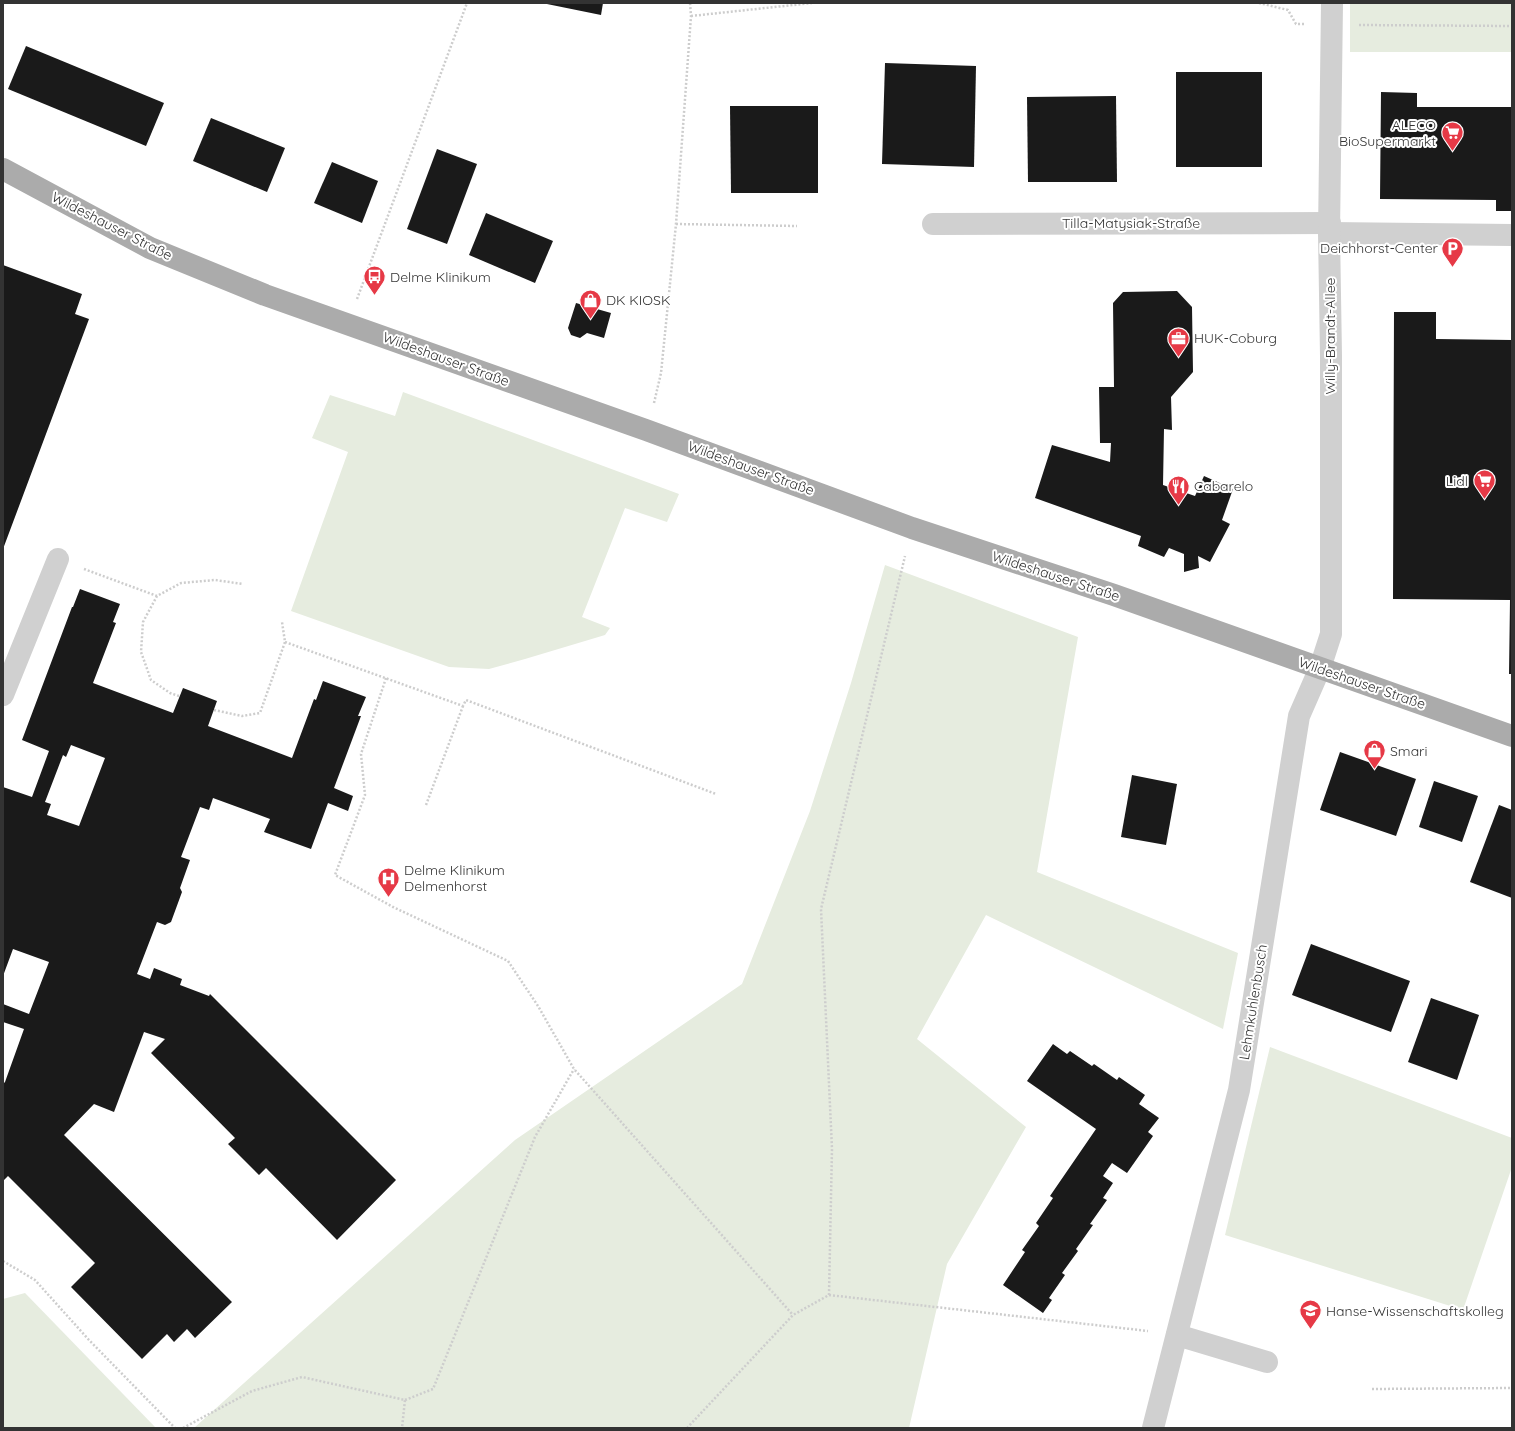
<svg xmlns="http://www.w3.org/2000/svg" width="1515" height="1431" font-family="Quicksand,sans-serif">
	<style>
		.green { fill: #e6ecdf }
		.building { fill: #1a1a1a; fill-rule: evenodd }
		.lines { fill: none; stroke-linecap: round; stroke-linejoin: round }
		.path { stroke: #cdcdcd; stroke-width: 2.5; stroke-dasharray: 2 2; stroke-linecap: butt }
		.minor { stroke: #d0d0d0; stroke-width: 22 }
		.major { stroke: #ababab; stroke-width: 22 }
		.labels { text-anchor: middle; stroke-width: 4; stroke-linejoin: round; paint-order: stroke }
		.poi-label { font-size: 14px; fill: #333; stroke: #fff; text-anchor: start }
		.street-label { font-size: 14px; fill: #333; stroke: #fff }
	</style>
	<rect width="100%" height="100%" fill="#fff"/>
	<g class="green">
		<rect x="1350" y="3" width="162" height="49"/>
		<polygon points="403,392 679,494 667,522 625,508 582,617 610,628 605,635 525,659 489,669 449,667 291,611 348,452 312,438 330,395 395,416"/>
		<polygon points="885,565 1078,637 1037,872 1238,953 1223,1029 986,915 917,1039 1026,1127 947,1264 909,1428 194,1428 515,1140 742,984 810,811 851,683"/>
		<polygon points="1270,1047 1512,1138 1512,1167 1463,1310 1225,1235"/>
		<polygon points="25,1293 156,1428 3,1428 3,1299"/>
	</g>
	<g class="building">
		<polygon points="542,3 603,3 601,15"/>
		<polygon points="26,46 164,103 146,146 8,89"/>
		<polygon points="885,63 976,66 974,167 882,164"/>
		<rect x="1176" y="72" width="86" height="95"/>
		<polygon points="1381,92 1417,93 1417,107 1512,107 1512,211 1496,211 1496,200 1380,199"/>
		<polygon points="1116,96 1117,182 1028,182 1027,97"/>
		<polygon points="730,106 818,106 818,193 731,193"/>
		<polygon points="211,118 285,148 267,192 193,161"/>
		<polygon points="437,149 477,164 447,244 407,229"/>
		<polygon points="332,162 378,181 362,223 314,203"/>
		<polygon points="486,213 553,241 535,283 469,255"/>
		<polygon points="3,265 82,294 75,314 89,319 3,549"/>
		<polygon points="1177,291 1192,307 1193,372 1171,397 1172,430 1164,429 1163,485 1195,496 1204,476 1233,489 1222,520 1230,524 1210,562 1198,556 1199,568 1184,572 1184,554 1169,548 1164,557 1138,546 1141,536 1035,498 1052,445 1110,462 1111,443 1100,443 1099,387 1114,387 1113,303 1123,292"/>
		<polygon points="576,303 611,313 604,338 587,333 580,338 571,335 568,328"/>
		<polygon points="1394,312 1436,312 1436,339 1512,340 1512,674 1509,674 1510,600 1393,599"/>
		<path d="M80,589L120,604L113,622L116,623L93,683L173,713L183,688L217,701L208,726L292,758L314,699L316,700L323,681L366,697L358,716H361L334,788L353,796L348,811L328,803L311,849L264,832L270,819L213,798L209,810L200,807L181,857L190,860L180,888L182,892L171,922L165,925L157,922L137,974L150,979L154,968L182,979L180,985L209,996L210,994L396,1180L337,1240L266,1168L259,1175L228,1144L235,1138L151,1053L165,1039L144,1032L114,1112L94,1104L64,1135L232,1302L195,1338L187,1329L174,1342L167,1334L142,1359L71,1287L95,1263L8,1176L3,1181V1084L5,1082L24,1029L3,1022V1004L29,1014L49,962L13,949L3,976V787L32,797L49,751L22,740L72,607H73ZM71,745L105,758L79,826L47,815L51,804L45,802L63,755L66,757Z"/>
		<polygon points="1340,752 1416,779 1396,836 1320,810"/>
		<polygon points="1132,775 1177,784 1166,845 1121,837"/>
		<polygon points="1434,781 1478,796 1462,842 1419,827"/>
		<polygon points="1499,805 1512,810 1512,898 1470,882"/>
		<polygon points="1311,944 1410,981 1391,1032 1292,995"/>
		<polygon points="1431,998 1479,1015 1457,1080 1408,1062"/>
		<polygon points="1053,1044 1067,1054 1070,1051 1092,1066 1094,1064 1117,1080 1119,1077 1145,1095 1139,1104 1159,1118 1148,1132 1153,1136 1127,1173 1112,1163 1103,1176 1113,1183 1103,1198 1107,1200 1090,1224 1093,1225 1076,1249 1078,1251 1062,1273 1065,1275 1049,1298 1052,1300 1043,1313 1003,1285 1025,1252 1022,1250 1039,1226 1036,1223 1053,1198 1050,1196 1096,1129 1027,1081"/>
	</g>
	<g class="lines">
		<g class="path">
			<polyline points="1259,3 1288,10 1296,24 1304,24"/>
			<polyline points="691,16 812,3"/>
			<polyline points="1359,25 1512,26"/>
			<polyline points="676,224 797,226"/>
			<polyline points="357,299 467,3"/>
			<polyline points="654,403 661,373 676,224 691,16 690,3"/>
			<polyline points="84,569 157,596"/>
			<polyline points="285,642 463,706 466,700 716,794"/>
			<polyline points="386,678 361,754 365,795 335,875 393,907 508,961 538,1006 574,1069 793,1315"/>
			<polyline points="179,696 170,693 151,680 141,652 143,622 157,596 181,583 215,580 243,584"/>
			<polyline points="214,710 242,716 260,713 285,642 282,622"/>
			<polyline points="426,805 463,706"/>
			<polyline points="3,1261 35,1280 89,1340 175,1428"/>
			<polyline points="829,1295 1148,1331"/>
			<polyline points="1372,1389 1512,1388"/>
			<polyline points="405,1400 433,1389 535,1137 574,1069"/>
			<polyline points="183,1428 252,1391 302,1377 405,1400 402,1428"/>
			<polyline points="687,1428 793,1315 829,1295 832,1149 821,909 905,556"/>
		</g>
		<g class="minor">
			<polyline points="933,224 1330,223"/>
			<polyline points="1329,233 1512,235"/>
			<polyline points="3,695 58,559"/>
			<polyline points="1177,1335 1267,1362"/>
			<polyline points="1153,1428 1239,1090 1299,716 1320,668 1331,634 1331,356 1329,233 1332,3"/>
		</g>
		<polyline class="major" points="3,169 150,248 265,295 646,430 912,528 1114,595 1512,736"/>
	</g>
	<defs>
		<symbol id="supermarket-pin" viewBox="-11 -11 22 30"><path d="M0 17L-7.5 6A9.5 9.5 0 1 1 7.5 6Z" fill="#e63946" stroke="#fff"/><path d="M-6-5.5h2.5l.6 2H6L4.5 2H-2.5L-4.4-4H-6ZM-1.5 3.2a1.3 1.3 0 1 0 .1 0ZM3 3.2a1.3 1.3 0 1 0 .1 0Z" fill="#fff"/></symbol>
		<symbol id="parking-pin" viewBox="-11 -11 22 30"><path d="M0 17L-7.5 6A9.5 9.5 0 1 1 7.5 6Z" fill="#e63946" stroke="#fff"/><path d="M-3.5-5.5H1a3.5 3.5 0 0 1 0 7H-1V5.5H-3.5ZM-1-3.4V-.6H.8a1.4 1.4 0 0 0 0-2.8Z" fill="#fff"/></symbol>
		<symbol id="bus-pin" viewBox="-11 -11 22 30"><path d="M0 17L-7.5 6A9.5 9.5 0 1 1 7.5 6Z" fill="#e63946" stroke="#fff"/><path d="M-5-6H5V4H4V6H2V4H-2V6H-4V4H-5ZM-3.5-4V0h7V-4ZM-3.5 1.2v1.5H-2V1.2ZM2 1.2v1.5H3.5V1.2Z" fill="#fff"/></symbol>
		<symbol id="shop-pin" viewBox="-11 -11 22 30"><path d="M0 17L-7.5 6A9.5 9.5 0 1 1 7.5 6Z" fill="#e63946" stroke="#fff"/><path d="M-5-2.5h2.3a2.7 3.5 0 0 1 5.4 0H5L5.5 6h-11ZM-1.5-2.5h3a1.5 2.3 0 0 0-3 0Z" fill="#fff"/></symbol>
		<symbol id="office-pin" viewBox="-11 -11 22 30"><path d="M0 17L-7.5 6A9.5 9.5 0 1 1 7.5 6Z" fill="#e63946" stroke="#fff"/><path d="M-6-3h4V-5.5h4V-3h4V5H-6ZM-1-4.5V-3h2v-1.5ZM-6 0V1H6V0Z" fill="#fff"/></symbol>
		<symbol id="restaurant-pin" viewBox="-11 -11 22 30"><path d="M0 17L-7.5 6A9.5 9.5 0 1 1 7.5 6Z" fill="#e63946" stroke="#fff"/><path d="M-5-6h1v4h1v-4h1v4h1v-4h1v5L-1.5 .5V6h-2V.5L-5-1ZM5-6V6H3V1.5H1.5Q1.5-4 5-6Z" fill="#fff"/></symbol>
		<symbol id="hospital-pin" viewBox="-11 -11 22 30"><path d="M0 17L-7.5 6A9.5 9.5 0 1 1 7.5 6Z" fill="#e63946" stroke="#fff"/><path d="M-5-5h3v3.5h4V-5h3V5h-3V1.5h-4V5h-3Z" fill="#fff"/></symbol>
		<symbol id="university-pin" viewBox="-11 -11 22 30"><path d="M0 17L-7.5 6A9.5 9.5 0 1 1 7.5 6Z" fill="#e63946" stroke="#fff"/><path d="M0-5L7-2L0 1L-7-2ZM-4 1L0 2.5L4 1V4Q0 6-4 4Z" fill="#fff"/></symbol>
	</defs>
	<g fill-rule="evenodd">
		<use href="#supermarket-pin" x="1440" y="120" width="25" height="34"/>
		<use href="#parking-pin" x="1440" y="236" width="25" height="34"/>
		<use href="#bus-pin" x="362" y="264" width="25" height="34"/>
		<use href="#shop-pin" x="578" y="288" width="25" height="34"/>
		<use href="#office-pin" x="1166" y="326" width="25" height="34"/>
		<use href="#supermarket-pin" x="1472" y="468" width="25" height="34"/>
		<use href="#restaurant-pin" x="1166" y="474" width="25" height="34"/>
		<use href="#shop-pin" x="1362" y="738" width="25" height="34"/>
		<use href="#hospital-pin" x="376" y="866" width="25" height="34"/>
		<use href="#university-pin" x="1298" y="1298" width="25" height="34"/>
	</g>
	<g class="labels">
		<g class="poi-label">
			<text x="1436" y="130" text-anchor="end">ALECO<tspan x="1436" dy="16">BioSupermarkt</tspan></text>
			<text x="1438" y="253" text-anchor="end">Deichhorst-Center</text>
			<text x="390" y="282">Delme Klinikum</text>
			<text x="606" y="305">DK KIOSK</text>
			<text x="1194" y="343">HUK-Coburg</text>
			<text x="1468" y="486" text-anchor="end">Lidl</text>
			<text x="1194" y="491">Cabarelo</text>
			<text x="1390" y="756">Smari</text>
			<text x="404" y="875">Delme Klinikum<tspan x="404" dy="16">Delmenhorst</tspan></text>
			<text x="1326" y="1316">Hanse-Wissenschaftskolleg</text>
		</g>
		<g class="street-label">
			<text x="1131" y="228">Tilla-Matysiak-Straße</text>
			<text transform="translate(112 226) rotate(27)" y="5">Wildeshauser Straße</text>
			<text transform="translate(1330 336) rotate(-90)" y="5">Willy-Brandt-Allee</text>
			<text transform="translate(446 359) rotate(20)" y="5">Wildeshauser Straße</text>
			<text transform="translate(751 468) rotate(20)" y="5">Wildeshauser Straße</text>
			<text transform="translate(1056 576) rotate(18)" y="5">Wildeshauser Straße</text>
			<text transform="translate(1362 683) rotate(19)" y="5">Wildeshauser Straße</text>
			<text transform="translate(1253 1002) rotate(-81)" y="5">Lehmkuhlenbusch</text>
		</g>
	</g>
	<rect width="1515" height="1431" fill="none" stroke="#333333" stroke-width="8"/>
</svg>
